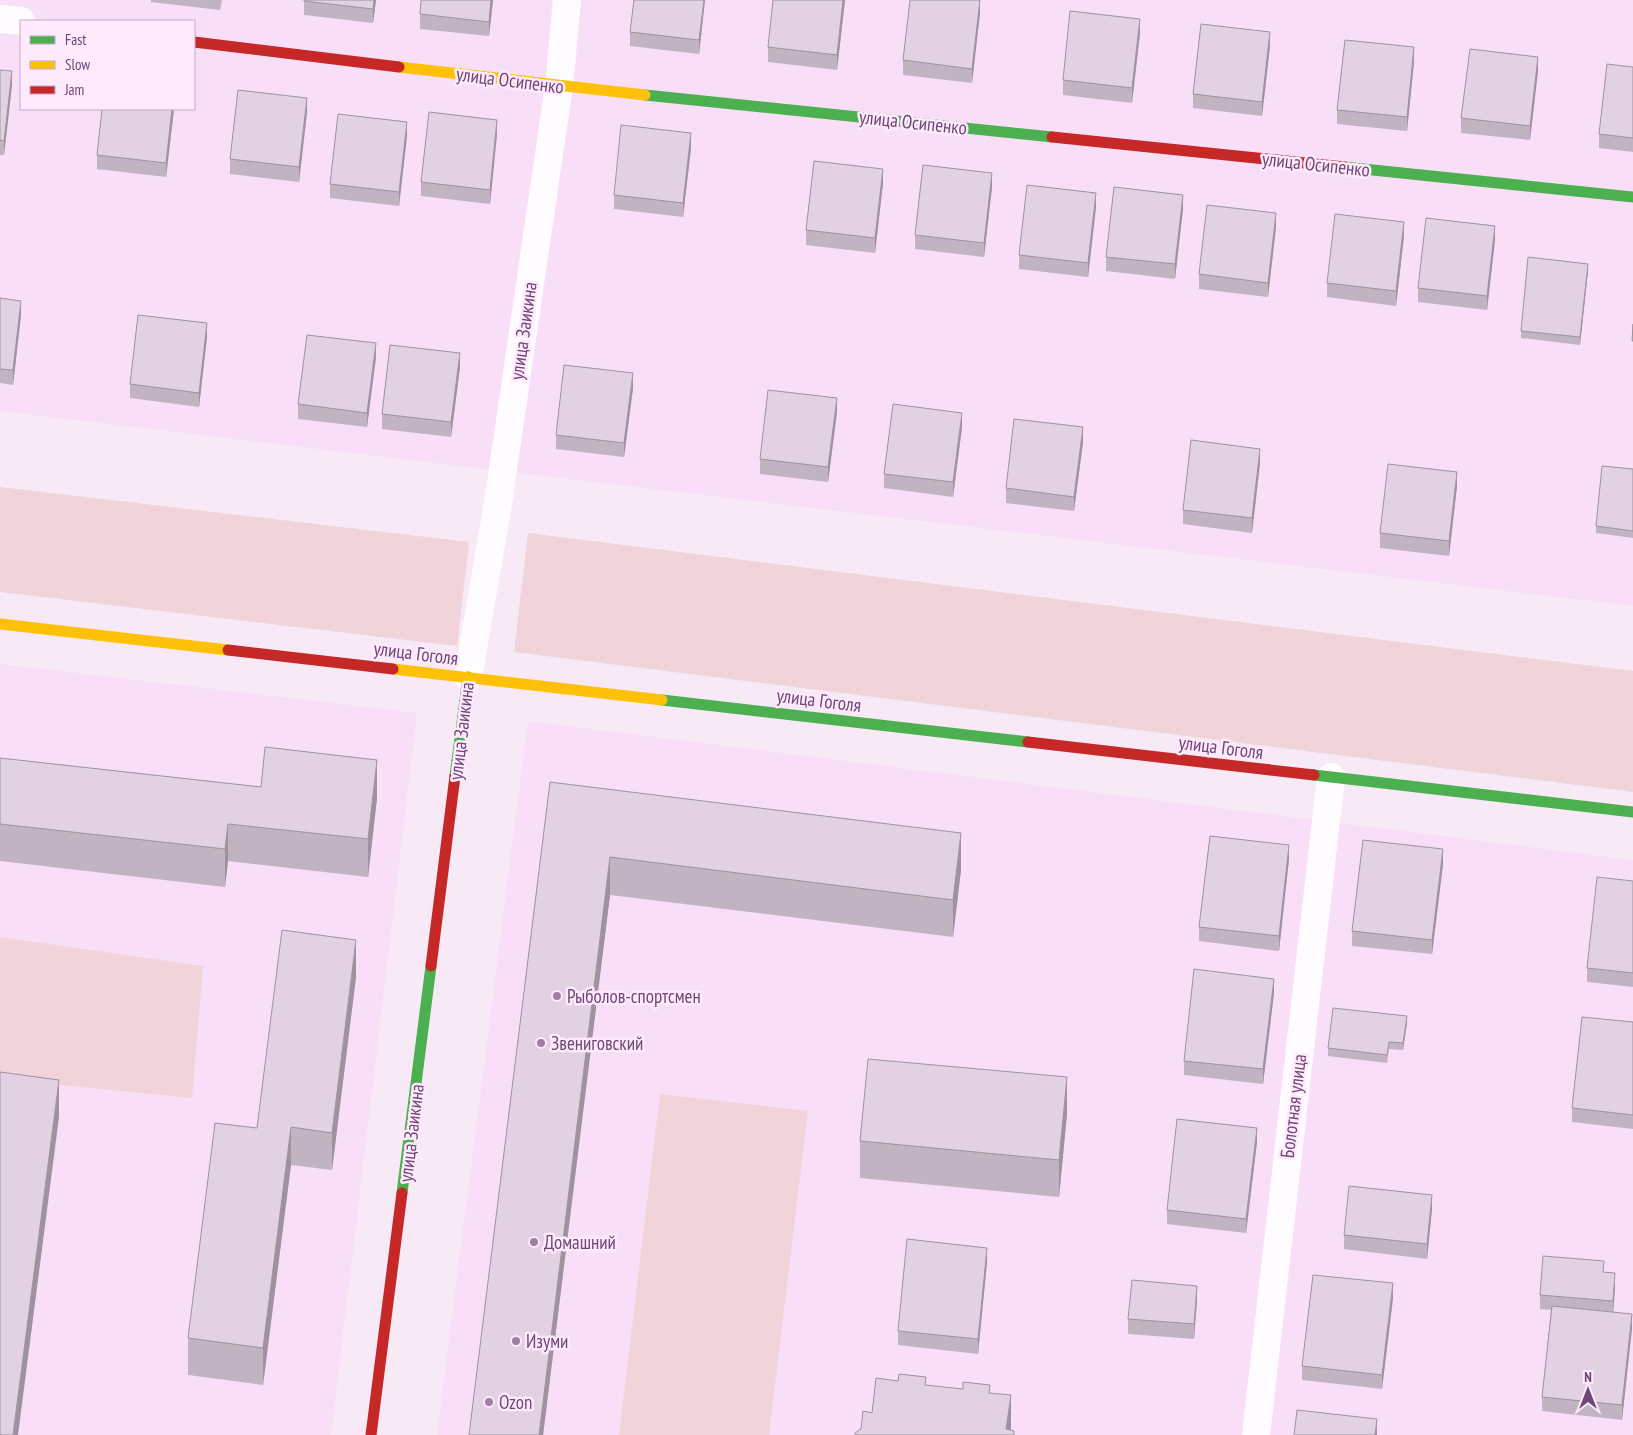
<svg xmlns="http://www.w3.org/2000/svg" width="1633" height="1435" font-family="'PT Sans Narrow',sans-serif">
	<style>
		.residential { fill: #f8dff7; fill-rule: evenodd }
		.green { fill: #f0d4d9 }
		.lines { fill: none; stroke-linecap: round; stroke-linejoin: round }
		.street { stroke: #fefcfe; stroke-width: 28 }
		.fast { stroke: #4caf50; stroke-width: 11 }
		.slow { stroke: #ffc107; stroke-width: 11 }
		.jam { stroke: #c62828; stroke-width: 11 }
		.wall { fill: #c2b3c3 }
		.shaded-wall { fill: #9e929f }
		.building { fill: #e2d0e3; stroke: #9e929f }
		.poi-dot { fill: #9d80a2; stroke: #ffe9fd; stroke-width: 2 }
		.labels { text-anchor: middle; stroke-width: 5; stroke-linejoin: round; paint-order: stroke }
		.street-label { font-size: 19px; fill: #6d4875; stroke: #ffe9fd }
		.poi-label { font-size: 19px; fill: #6d4875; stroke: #ffe9fd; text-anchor: start }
	</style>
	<rect width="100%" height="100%" fill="#f7e9f6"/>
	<g class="residential">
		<path d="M0,0H1633V606L0,411ZM21,21H194V109H21Z"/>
		<polygon points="0,664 417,713 331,1435 0,1435"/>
		<polygon points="528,721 1633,860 1633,1435 437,1435"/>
	</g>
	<g class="green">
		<polygon points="0,487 469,542 457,646 0,592"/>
		<polygon points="528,533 1633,671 1633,792 514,652"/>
		<polygon points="0,937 203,966 192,1098 0,1079"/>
		<polygon points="660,1094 808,1111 769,1435 619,1435"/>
	</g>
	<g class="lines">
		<g class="street">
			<polyline points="0,19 21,21"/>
			<polyline points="468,677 497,510 559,86 567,0"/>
			<polyline points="1256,1435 1331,777"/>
		</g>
		<g class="fast">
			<polyline points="645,95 1052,137"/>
			<polyline points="1344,167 1633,197"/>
			<polyline points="662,700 1028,742"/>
			<polyline points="1314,775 1633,812"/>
			<polyline points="455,776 468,677"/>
			<polyline points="402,1193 431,966"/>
		</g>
		<g class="slow">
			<polyline points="399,67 645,95"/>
			<polyline points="0,624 228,650"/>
			<polyline points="393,669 662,700"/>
		</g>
		<g class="jam">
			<polyline points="194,42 399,67"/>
			<polyline points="1052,137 1344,167"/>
			<polyline points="228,650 393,669"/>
			<polyline points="1028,742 1314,775"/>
			<polyline points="431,966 455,776"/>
			<polyline points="371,1435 402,1193"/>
		</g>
	</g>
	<g class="wall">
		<polygon points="151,0 222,0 220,10 151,2"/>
		<polygon points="304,0 376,0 373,23 304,15"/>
		<polygon points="493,0 489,36 420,29 420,14"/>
		<polygon points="634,0 705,0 699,54 630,46 630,32"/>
		<polygon points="845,0 837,70 768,62 768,47"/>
		<polygon points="980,13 972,83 903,75 903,60"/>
		<polygon points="1140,33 1132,103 1063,95 1063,80"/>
		<polygon points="1270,46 1262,116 1193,108 1193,94"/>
		<polygon points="1414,62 1407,131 1337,124 1337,110"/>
		<polygon points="1633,67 1633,152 1599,148 1599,134"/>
		<polygon points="0,70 12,85 4,155 0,155"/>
		<polygon points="1538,71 1530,140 1461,133 1461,118"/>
		<polygon points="102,109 174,109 166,177 97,169 97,155"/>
		<polygon points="307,112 299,182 230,174 230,159"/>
		<polygon points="497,134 490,204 421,196 421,182"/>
		<polygon points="407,136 399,206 330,198 330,184"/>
		<polygon points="691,148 683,217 614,209 614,195"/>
		<polygon points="883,183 875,253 806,245 806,230"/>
		<polygon points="992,187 984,257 915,249 915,235"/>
		<polygon points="1096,207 1088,277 1019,269 1019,255"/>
		<polygon points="1183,209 1175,279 1106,271 1106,257"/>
		<polygon points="1276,227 1268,297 1199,289 1199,274"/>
		<polygon points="1404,236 1396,306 1327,297 1327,283"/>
		<polygon points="1495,240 1487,310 1418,302 1418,288"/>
		<polygon points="1588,271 1580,345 1521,338 1521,331"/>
		<polygon points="0,298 21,315 13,385 0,383"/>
		<polygon points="207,337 199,407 130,398 130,384"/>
		<polygon points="376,357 367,427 298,419 298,404"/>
		<polygon points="460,367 451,437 382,429 382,414"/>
		<polygon points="633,388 624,457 556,449 556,435"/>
		<polygon points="837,412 828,482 760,474 760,459"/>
		<polygon points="962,427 953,497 884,488 884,474"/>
		<polygon points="1083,442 1074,511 1006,503 1006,488"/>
		<polygon points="1260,463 1252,533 1183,524 1183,510"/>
		<polygon points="1633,469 1633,538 1596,533 1596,526"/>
		<polygon points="1457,486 1449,556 1380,548 1380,533"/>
		<polygon points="0,758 261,787 377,798 368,877 228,861 225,887 0,861"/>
		<polygon points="550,782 961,870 953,937 610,895 543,1435 469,1435"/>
		<polygon points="1289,859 1279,951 1199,941 1199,927"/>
		<polygon points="1443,864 1432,954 1352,946 1352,931"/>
		<polygon points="1633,881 1633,987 1587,982 1587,968"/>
		<polygon points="356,977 332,1170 291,1165 263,1385 188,1375 188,1338"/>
		<polygon points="1274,993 1263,1084 1184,1075 1184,1061"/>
		<polygon points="1633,1022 1633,1129 1572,1122 1572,1108"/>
		<polygon points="1407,1023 1403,1050 1389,1049 1387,1063 1328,1056 1328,1048"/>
		<polygon points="1067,1114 1059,1197 860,1178 860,1141"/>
		<polygon points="1257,1142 1246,1233 1167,1224 1167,1210"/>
		<polygon points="1432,1209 1427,1259 1344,1249 1344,1235"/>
		<polygon points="987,1262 978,1354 898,1345 898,1331"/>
		<polygon points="1604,1272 1615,1288 1613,1312 1632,1328 1622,1420 1542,1411 1542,1397 1551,1310 1540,1309 1540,1295"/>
		<polygon points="1393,1298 1382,1389 1302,1380 1302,1366"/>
		<polygon points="1197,1300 1194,1339 1128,1334 1128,1319"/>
	</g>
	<g class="shaded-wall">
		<polygon points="374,0 376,0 373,23 373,9"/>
		<polygon points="491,0 493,0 489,36 489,22"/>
		<polygon points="704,0 705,0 699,54 699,40"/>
		<polygon points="843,0 845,0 837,70 837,55"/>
		<polygon points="980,0 980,13 972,83 972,69"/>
		<polygon points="1140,19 1140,33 1132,103 1132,88"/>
		<polygon points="1270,32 1270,46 1262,116 1262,102"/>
		<polygon points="1414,47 1414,62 1407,131 1407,117"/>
		<polygon points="1538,57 1538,71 1530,140 1530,126"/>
		<polygon points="12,71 12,85 4,155 4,141"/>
		<polygon points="307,98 307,112 299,182 299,167"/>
		<polygon points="172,109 174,109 166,177 166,163"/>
		<polygon points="497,120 497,134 490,204 490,190"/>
		<polygon points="407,122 407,136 399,206 399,192"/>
		<polygon points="691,133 691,148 683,217 683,203"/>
		<polygon points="883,169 883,183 875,253 875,238"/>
		<polygon points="992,173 992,187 984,257 984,243"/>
		<polygon points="1096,193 1096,207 1088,277 1088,263"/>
		<polygon points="1183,195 1183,209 1175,279 1175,264"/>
		<polygon points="1276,213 1276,227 1268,297 1268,283"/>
		<polygon points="1404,222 1404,236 1396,306 1396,291"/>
		<polygon points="1495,226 1495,240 1487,310 1487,296"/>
		<polygon points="1588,264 1588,271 1580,345 1580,337"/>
		<polygon points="21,301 21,315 13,385 13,370"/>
		<polygon points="207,323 207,337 199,407 199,393"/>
		<polygon points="376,343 376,357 367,427 367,413"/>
		<polygon points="460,353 460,367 451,437 451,422"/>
		<polygon points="633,373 633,388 624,457 624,443"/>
		<polygon points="837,398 837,412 828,482 828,467"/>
		<polygon points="962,413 962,427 953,497 953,482"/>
		<polygon points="1083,427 1083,442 1074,511 1074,497"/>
		<polygon points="1260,449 1260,463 1252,533 1252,518"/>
		<polygon points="1457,472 1457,486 1449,556 1449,541"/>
		<polygon points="377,760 377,798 368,877 368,839"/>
		<polygon points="228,824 228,861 225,887 225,849"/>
		<polygon points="961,833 961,870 953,937 953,900"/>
		<polygon points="1289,845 1289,859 1279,951 1279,936"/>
		<polygon points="1443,849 1443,864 1432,954 1432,940"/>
		<polygon points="610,857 610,895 543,1435 539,1435"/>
		<polygon points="356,940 356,977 332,1170 332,1133"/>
		<polygon points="1274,979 1274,993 1263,1084 1263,1069"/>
		<polygon points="1407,1016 1407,1023 1403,1050 1403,1043"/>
		<polygon points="1067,1077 1067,1114 1059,1197 1059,1160"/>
		<polygon points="59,1080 59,1117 18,1435 13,1435"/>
		<polygon points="291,1127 291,1165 263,1385 263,1348"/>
		<polygon points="1257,1128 1257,1142 1246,1233 1246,1219"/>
		<polygon points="1432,1195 1432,1209 1427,1259 1427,1244"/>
		<polygon points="987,1248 987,1262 978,1354 978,1339"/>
		<polygon points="1615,1273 1615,1288 1613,1315 1613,1301"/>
		<polygon points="1393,1283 1393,1298 1382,1389 1382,1375"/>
		<polygon points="1197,1286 1197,1300 1194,1339 1194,1324"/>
		<polygon points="1632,1314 1632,1328 1622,1420 1622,1405"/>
		<polygon points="1011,1395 1011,1435 1006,1429"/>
		<polygon points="1377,1419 1377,1435 1375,1435"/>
	</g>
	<g class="building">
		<polygon points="304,0 374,0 373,9 304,1"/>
		<polygon points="421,0 491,0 489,22 420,14"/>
		<polygon points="634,0 704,0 699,40 630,32"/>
		<polygon points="773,0 843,0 837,55 768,47"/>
		<polygon points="910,0 980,0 972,69 903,60"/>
		<polygon points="1070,11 1140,19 1132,88 1063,80"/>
		<polygon points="1201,24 1270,32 1262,102 1193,94"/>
		<polygon points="1345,40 1414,47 1407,117 1337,110"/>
		<polygon points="1470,49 1538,57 1530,126 1461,118"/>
		<polygon points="1607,64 1633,67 1633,138 1599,134"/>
		<polygon points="0,70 12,71 4,141 0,140"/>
		<polygon points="238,90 307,98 299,167 230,159"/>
		<polygon points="102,109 172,109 166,163 97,155"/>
		<polygon points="429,112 497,120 490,190 421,182"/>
		<polygon points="338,114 407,122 399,192 330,184"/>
		<polygon points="621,125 691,133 683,203 614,195"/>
		<polygon points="814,161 883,169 875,238 806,230"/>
		<polygon points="923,165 992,173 984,243 915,235"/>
		<polygon points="1027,185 1096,193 1088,263 1019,255"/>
		<polygon points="1114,187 1183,195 1175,264 1106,257"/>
		<polygon points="1207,205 1276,213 1268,283 1199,274"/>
		<polygon points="1335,214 1404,222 1396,291 1327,283"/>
		<polygon points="1426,218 1495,226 1487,296 1418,288"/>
		<polygon points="1528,257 1588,264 1580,337 1521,331"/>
		<polygon points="0,298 21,301 13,370 0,369"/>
		<polygon points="138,315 207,323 199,393 130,384"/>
		<polygon points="1633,324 1633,341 1632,341"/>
		<polygon points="307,335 376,343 367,413 298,404"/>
		<polygon points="390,345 460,353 451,422 382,414"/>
		<polygon points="564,365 633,373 624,443 556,435"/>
		<polygon points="768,390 837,398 828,467 760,459"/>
		<polygon points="893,404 962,413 953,482 884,474"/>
		<polygon points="1014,419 1083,427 1074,497 1006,488"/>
		<polygon points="1191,440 1260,449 1252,518 1183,510"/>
		<polygon points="1388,464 1457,472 1449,541 1380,533"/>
		<polygon points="1602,466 1633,469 1633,531 1596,526"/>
		<polygon points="265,747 377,760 368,839 228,824 225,849 0,824 0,758 261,787"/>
		<polygon points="550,782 961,833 953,900 610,857 539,1435 469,1435"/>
		<polygon points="1210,836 1289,845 1279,936 1199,927"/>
		<polygon points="1363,840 1443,849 1432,940 1352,931"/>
		<polygon points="1597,877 1633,881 1633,973 1587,968"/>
		<polygon points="282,930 356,940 332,1133 291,1127 263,1348 188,1338 215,1123 257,1128"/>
		<polygon points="1194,969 1274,979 1263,1069 1184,1061"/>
		<polygon points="1333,1008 1407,1016 1403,1043 1389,1042 1387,1055 1328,1048"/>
		<polygon points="1582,1017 1633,1022 1633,1115 1572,1108"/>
		<polygon points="868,1059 1067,1077 1059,1160 860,1141"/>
		<polygon points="0,1072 59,1080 13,1435 0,1435"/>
		<polygon points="1177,1119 1257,1128 1246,1219 1167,1210"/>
		<polygon points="1349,1186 1432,1195 1427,1244 1344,1235"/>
		<polygon points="907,1239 987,1248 978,1339 898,1331"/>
		<polygon points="1543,1256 1604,1261 1603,1272 1615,1273 1613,1301 1540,1295"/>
		<polygon points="1313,1275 1393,1283 1382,1375 1302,1366"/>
		<polygon points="1132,1280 1197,1286 1194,1324 1128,1319"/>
		<polygon points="1552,1306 1632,1314 1622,1405 1542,1397"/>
		<polygon points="899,1374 926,1377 925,1385 963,1389 963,1382 990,1385 989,1393 1011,1395 1006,1429 1014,1431 1014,1435 855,1435 855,1433 861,1429 863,1411 872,1413 876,1378 898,1381"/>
		<polygon points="1297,1410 1377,1419 1375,1435 1294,1435"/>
	</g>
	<g class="poi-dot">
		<circle cx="557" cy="996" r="5"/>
		<circle cx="541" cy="1043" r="5"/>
		<circle cx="534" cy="1242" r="5"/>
		<circle cx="516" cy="1341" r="5"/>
		<circle cx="489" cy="1402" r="5"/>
	</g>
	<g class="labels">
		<g class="street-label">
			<text transform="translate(510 80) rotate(7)" y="7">улица Осипенко</text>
			<text transform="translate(913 122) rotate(6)" y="7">улица Осипенко</text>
			<text transform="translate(1316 164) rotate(6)" y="7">улица Осипенко</text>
			<text transform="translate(523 331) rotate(-82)" y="7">улица Заикина</text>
			<text transform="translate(416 653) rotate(7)" y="7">улица Гоголя</text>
			<text transform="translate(819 700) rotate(7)" y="7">улица Гоголя</text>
			<text transform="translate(461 731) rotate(-83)" y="7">улица Заикина</text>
			<text transform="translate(1221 747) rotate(7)" y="7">улица Гоголя</text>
			<text transform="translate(1293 1106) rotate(-83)" y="7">Болотная улица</text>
			<text transform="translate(411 1133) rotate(-83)" y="7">улица Заикина</text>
		</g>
		<g class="poi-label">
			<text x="567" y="1003">Рыболов-спортсмен</text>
			<text x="551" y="1050">Звениговский</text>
			<text x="544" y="1249">Домашний</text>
			<text x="526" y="1348">Изуми</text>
			<text x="499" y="1409">Ozon</text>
		</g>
	</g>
	<rect x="20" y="20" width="175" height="90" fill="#ffe9fd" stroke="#c5a9c7"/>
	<rect x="30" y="36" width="25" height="8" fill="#4caf50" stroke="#c5a9c7"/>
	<text x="65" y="45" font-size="15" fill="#6d4875">Fast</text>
	<rect x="30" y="61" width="25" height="8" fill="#ffc107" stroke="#c5a9c7"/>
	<text x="65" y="70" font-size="15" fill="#6d4875">Slow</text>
	<rect x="30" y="86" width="25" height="8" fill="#c62828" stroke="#c5a9c7"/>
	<text x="65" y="95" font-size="15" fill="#6d4875">Jam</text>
	<g transform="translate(1588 1390)" stroke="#ffe9fd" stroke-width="4" paint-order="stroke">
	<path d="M0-4L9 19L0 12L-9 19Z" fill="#6d4875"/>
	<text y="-8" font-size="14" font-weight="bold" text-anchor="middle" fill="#6d4875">N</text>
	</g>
</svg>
